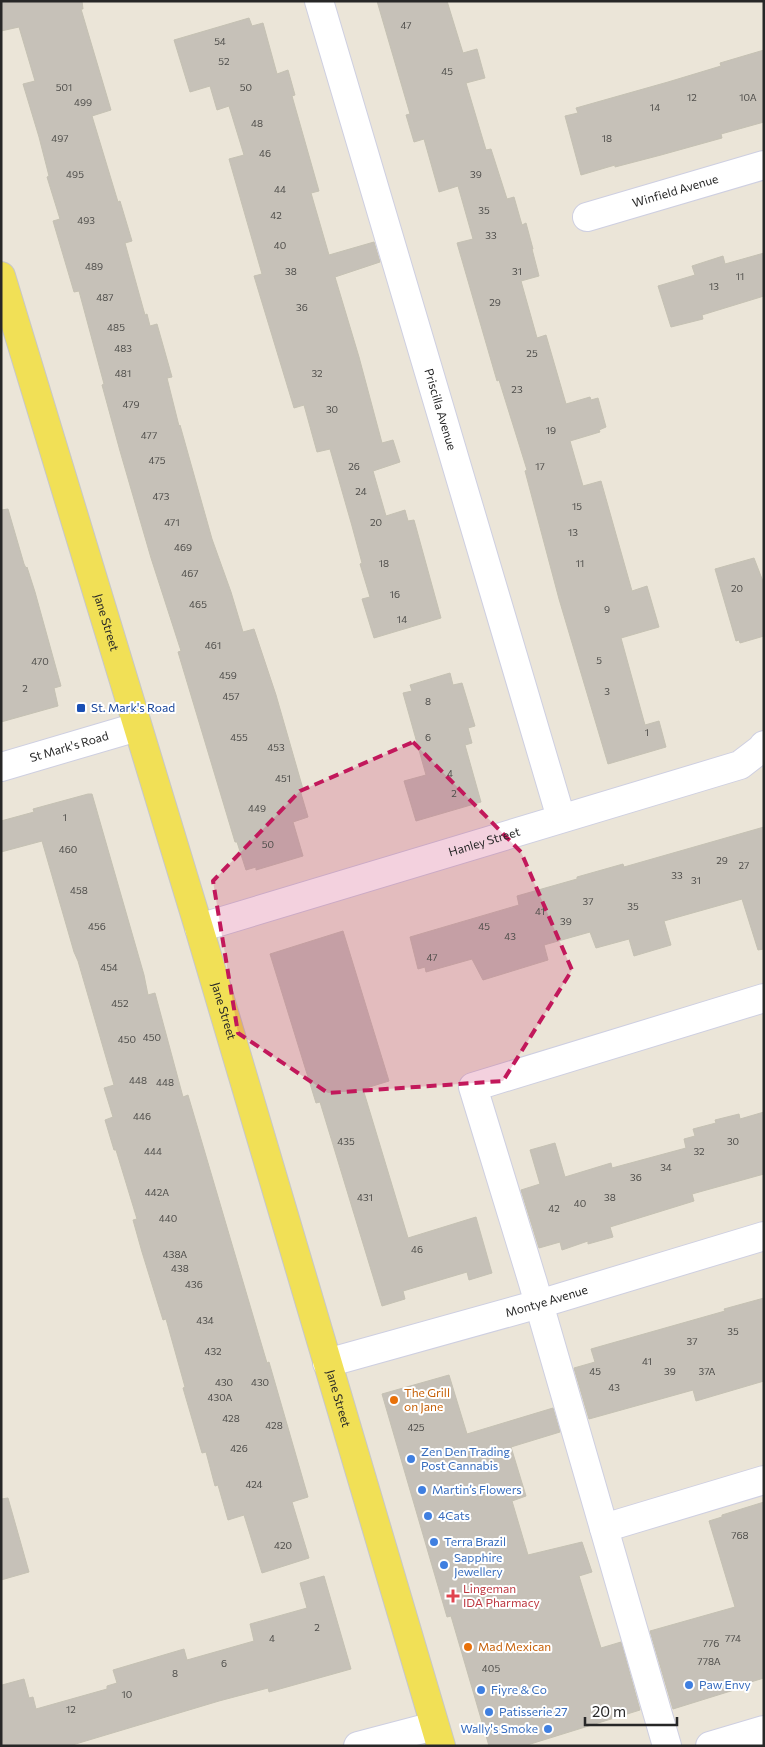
<svg xmlns="http://www.w3.org/2000/svg" width="765" height="1747" font-family="Commissioner,sans-serif">
	<style>
		.building { fill: #c6c1b8; stroke: #c5c1b3 }
		.lines { fill: none; stroke-linecap: round; stroke-linejoin: round }
		.minor-casing { stroke: #cecfe1; stroke-width: 30 }
		.major-casing { stroke: #c7c7c7; stroke-width: 30 }
		.minor { stroke: #fff; stroke-width: 28 }
		.major { stroke: #f1e056; stroke-width: 28 }
		.marked { fill: #c2185b; fill-opacity: 0.2; stroke: #c2185b; stroke-width: 4; stroke-dasharray: 10 6; stroke-linejoin: round }
		.transit-dot { fill: #1a4fb4; stroke: #fff; stroke-width: 2 }
		.food-dot { fill: #e8710a; stroke: #fff; stroke-width: 2 }
		.shop-dot { fill: #3f7fe0; stroke: #fff; stroke-width: 2 }
		.health-dot { fill: #e0444e; stroke: #fff; stroke-width: 2 }
		.labels { text-anchor: middle; stroke-width: 4; stroke-linejoin: round; paint-order: stroke }
		.number-label { font-size: 10px; fill: #4f4e4b }
		.street-label { font-size: 12px; fill: #272727; stroke: #fff }
		.transit-label { font-size: 12px; fill: #164399; stroke: #fff; text-anchor: start }
		.food-label { font-size: 12px; fill: #c56008; stroke: #fff; text-anchor: start }
		.shop-label { font-size: 12px; fill: #366cbe; stroke: #fff; text-anchor: start }
		.health-label { font-size: 12px; fill: #be3a42; stroke: #fff; text-anchor: start }
	</style>
	<rect width="100%" height="100%" fill="#ebe5d8"/>
	<g class="building">
		<polygon points="1,1 82,1 83,9 81,9 111,110 92,116 118,202 120,201 132,241 125,243 145,315 147,314 150,326 157,324 172,377 167,378 179,426 180,425 212,539 231,592 243,632 254,629 276,695 303,789 300,790 308,817 293,822 303,856 256,870 256,867 246,870 237,842 235,842 178,652 181,651 151,558 120,451 102,385 104,384 79,291 74,292 53,221 60,219 47,177 49,176 39,137 23,84 35,81 19,27 1,31"/>
		<polygon points="377,1 447,1 463,53 477,49 485,78 466,83 486,150 491,149 507,199 514,197 522,225 526,223 533,249 532,249 539,276 521,281 537,338 546,335 566,404 590,397 591,400 598,398 606,427 599,430 600,432 570,441 583,486 601,481 632,591 647,586 659,627 621,638 645,725 659,721 666,747 608,764 559,599 525,471 527,470 499,380 497,381 457,243 473,239 458,186 439,192 424,139 414,142 406,115 410,114"/>
		<polygon points="249,18 252,26 263,23 277,74 288,70 295,95 292,96 319,191 311,193 329,255 374,242 380,262 335,277 359,357 382,443 393,440 400,462 373,471 386,516 405,510 408,521 414,520 441,618 374,638 362,599 370,597 360,564 362,563 352,526 330,449 317,452 304,405 294,408 254,276 262,274 229,159 244,155 229,106 217,110 210,86 190,92 174,40"/>
		<polygon points="764,50 764,122 721,134 722,138 661,155 615,167 615,165 581,175 565,116 578,113 576,108 668,82 721,66 720,63"/>
		<polygon points="764,253 764,296 702,315 703,319 671,327 658,286 695,275 692,266 723,256 725,264"/>
		<polygon points="8,509 24,564 26,568 27,567 35,592 61,686 54,688 58,706 1,722 1,510"/>
		<polygon points="754,558 764,584 764,636 740,643 739,640 736,641 715,569"/>
		<polygon points="450,673 453,685 462,683 475,726 468,728 472,743 465,745 481,802 416,821 404,781 426,775 403,693 412,691 410,685"/>
		<polygon points="88,794 92,794 144,975 148,995 155,993 183,1097 188,1095 259,1336 267,1363 269,1362 308,1497 292,1502 309,1558 262,1573 244,1515 228,1520 218,1485 215,1486 206,1452 202,1453 183,1388 185,1387 166,1319 163,1320 142,1252 133,1220 137,1219 116,1150 114,1150 105,1120 113,1117 104,1088 114,1085 78,961 74,952 42,841 1,852 1,821 34,812 33,809"/>
		<polygon points="764,827 764,949 758,950 742,899 664,921 671,945 634,956 629,939 596,948 590,932 544,945 548,960 483,980 472,959 426,972 425,967 418,969 410,937 519,905 517,896 577,879 577,877 623,864 624,867"/>
		<polygon points="343,931 389,1081 363,1089 408,1238 476,1217 492,1273 469,1280 467,1272 403,1291 405,1299 382,1306 320,1102 316,1103 270,954"/>
		<polygon points="764,1112 764,1174 692,1194 694,1201 610,1227 613,1237 588,1244 588,1241 562,1250 560,1242 539,1248 521,1190 540,1184 530,1150 555,1143 565,1177 611,1163 612,1168 686,1148 684,1139 695,1136 693,1129 716,1123 715,1120 739,1114 740,1119"/>
		<polygon points="764,1298 764,1381 696,1401 693,1390 589,1419 574,1368 595,1362 591,1349 725,1311 724,1309"/>
		<polygon points="449,1375 467,1434 553,1408 560,1432 511,1447 526,1496 512,1501 528,1555 582,1542 592,1572 579,1576 601,1648 621,1642 640,1710 524,1746 489,1746 451,1616 447,1617 382,1394"/>
		<polygon points="8,1498 29,1572 1,1580 1,1499"/>
		<polygon points="764,1502 764,1678 734,1687 734,1690 673,1709 650,1631 735,1607 709,1521 722,1517 722,1515"/>
		<polygon points="324,1576 351,1669 269,1692 268,1688 219,1701 69,1746 1,1746 2,1685 24,1679 29,1698 33,1697 36,1709 107,1689 107,1686 117,1683 113,1670 184,1649 187,1660 254,1641 250,1624 307,1608 300,1583"/>
	</g>
	<g class="lines">
		<defs>
			<g id="minor">
				<path id="s1" d="M319,1L561,818"/>
				<path id="s2" d="M587,217L764,165"/>
				<path id="s3" d="M1,767L137,727"/>
				<path id="s4" d="M199,928L740,765L761,749L764,745"/>
				<path id="s5" d="M327,1363L539,1304L764,1236"/>
				<polyline points="604,1528 764,1480"/>
				<polyline points="358,1746 434,1726"/>
				<polyline points="667,1746 533,1283 473,1087 764,998"/>
				<polyline points="710,1746 764,1730"/>
			</g>
			<g id="major">
				<path id="s6" d="M1,276L199,928L441,1746"/>
			</g>
		</defs>
		<use href="#minor" class="minor-casing"/>
		<use href="#major" class="major-casing"/>
		<use href="#minor" class="minor"/>
		<use href="#major" class="major"/>
	</g>
	<path class="marked" d="M413,742L521,852L572,970L503,1081L328,1093L238,1033L213,881L300,791Z"/>
	<rect class="transit-dot" x="76" y="703" width="10" height="10" rx="2.5"/>
	<g class="food-dot">
		<circle cx="394" cy="1400" r="5"/>
		<circle cx="468" cy="1647" r="5"/>
	</g>
	<g class="shop-dot">
		<circle cx="411" cy="1459" r="5"/>
		<circle cx="422" cy="1490" r="5"/>
		<circle cx="428" cy="1516" r="5"/>
		<circle cx="434" cy="1542" r="5"/>
		<circle cx="444" cy="1565" r="5"/>
		<circle cx="689" cy="1685" r="5"/>
		<circle cx="481" cy="1690" r="5"/>
		<circle cx="489" cy="1712" r="5"/>
		<circle cx="548" cy="1729" r="5"/>
	</g>
	<path class="health-dot" d="M450.5 1588.5h5v5h5v5h-5v5h-5v-5h-5v-5h5z"/>
	<g class="labels">
		<g class="number-label">
			<text x="406" y="29">47</text>
			<text x="220" y="45">54</text>
			<text x="224" y="65">52</text>
			<text x="447" y="75">45</text>
			<text x="64" y="91">501</text>
			<text x="246" y="91">50</text>
			<text x="692" y="101">12</text>
			<text x="748" y="101">10A</text>
			<text x="83" y="106">499</text>
			<text x="655" y="111">14</text>
			<text x="257" y="127">48</text>
			<text x="60" y="142">497</text>
			<text x="607" y="142">18</text>
			<text x="265" y="157">46</text>
			<text x="75" y="178">495</text>
			<text x="476" y="178">39</text>
			<text x="280" y="193">44</text>
			<text x="484" y="214">35</text>
			<text x="276" y="219">42</text>
			<text x="86" y="224">493</text>
			<text x="491" y="239">33</text>
			<text x="280" y="249">40</text>
			<text x="94" y="270">489</text>
			<text x="291" y="275">38</text>
			<text x="517" y="275">31</text>
			<text x="740" y="280">11</text>
			<text x="714" y="290">13</text>
			<text x="105" y="301">487</text>
			<text x="495" y="306">29</text>
			<text x="302" y="311">36</text>
			<text x="116" y="331">485</text>
			<text x="123" y="352">483</text>
			<text x="532" y="357">25</text>
			<text x="123" y="377">481</text>
			<text x="317" y="377">32</text>
			<text x="517" y="393">23</text>
			<text x="131" y="408">479</text>
			<text x="332" y="413">30</text>
			<text x="551" y="434">19</text>
			<text x="149" y="439">477</text>
			<text x="157" y="464">475</text>
			<text x="354" y="470">26</text>
			<text x="540" y="470">17</text>
			<text x="361" y="495">24</text>
			<text x="161" y="500">473</text>
			<text x="577" y="510">15</text>
			<text x="172" y="526">471</text>
			<text x="376" y="526">20</text>
			<text x="573" y="536">13</text>
			<text x="183" y="551">469</text>
			<text x="384" y="567">18</text>
			<text x="580" y="567">11</text>
			<text x="190" y="577">467</text>
			<text x="737" y="592">20</text>
			<text x="395" y="598">16</text>
			<text x="198" y="608">465</text>
			<text x="607" y="613">9</text>
			<text x="402" y="623">14</text>
			<text x="213" y="649">461</text>
			<text x="599" y="664">5</text>
			<text x="40" y="665">470</text>
			<text x="228" y="679">459</text>
			<text x="25" y="692">2</text>
			<text x="607" y="695">3</text>
			<text x="231" y="700">457</text>
			<text x="428" y="705">8</text>
			<text x="647" y="736">1</text>
			<text x="239" y="741">455</text>
			<text x="428" y="741">6</text>
			<text x="276" y="751">453</text>
			<text x="450" y="777">4</text>
			<text x="283" y="782">451</text>
			<text x="454" y="797">2</text>
			<text x="257" y="812">449</text>
			<text x="65" y="821">1</text>
			<text x="268" y="848">50</text>
			<text x="68" y="853">460</text>
			<text x="722" y="864">29</text>
			<text x="744" y="869">27</text>
			<text x="677" y="879">33</text>
			<text x="696" y="884">31</text>
			<text x="79" y="894">458</text>
			<text x="588" y="905">37</text>
			<text x="633" y="910">35</text>
			<text x="540" y="915">41</text>
			<text x="566" y="925">39</text>
			<text x="97" y="930">456</text>
			<text x="484" y="930">45</text>
			<text x="510" y="940">43</text>
			<text x="432" y="961">47</text>
			<text x="109" y="971">454</text>
			<text x="120" y="1007">452</text>
			<text x="152" y="1041">450</text>
			<text x="127" y="1043">450</text>
			<text x="138" y="1084">448</text>
			<text x="165" y="1086">448</text>
			<text x="142" y="1120">446</text>
			<text x="346" y="1145">435</text>
			<text x="733" y="1145">30</text>
			<text x="153" y="1155">444</text>
			<text x="699" y="1155">32</text>
			<text x="666" y="1171">34</text>
			<text x="636" y="1181">36</text>
			<text x="157" y="1196">442A</text>
			<text x="365" y="1201">431</text>
			<text x="610" y="1201">38</text>
			<text x="580" y="1207">40</text>
			<text x="554" y="1212">42</text>
			<text x="168" y="1222">440</text>
			<text x="417" y="1253">46</text>
			<text x="175" y="1258">438A</text>
			<text x="180" y="1272">438</text>
			<text x="194" y="1288">436</text>
			<text x="205" y="1324">434</text>
			<text x="733" y="1335">35</text>
			<text x="692" y="1345">37</text>
			<text x="213" y="1355">432</text>
			<text x="647" y="1365">41</text>
			<text x="595" y="1375">45</text>
			<text x="670" y="1375">39</text>
			<text x="707" y="1375">37A</text>
			<text x="224" y="1386">430</text>
			<text x="260" y="1386">430</text>
			<text x="614" y="1391">43</text>
			<text x="220" y="1401">430A</text>
			<text x="231" y="1422">428</text>
			<text x="274" y="1429">428</text>
			<text x="416" y="1431">425</text>
			<text x="239" y="1452">426</text>
			<text x="254" y="1488">424</text>
			<text x="740" y="1539">768</text>
			<text x="283" y="1549">420</text>
			<text x="317" y="1631">2</text>
			<text x="272" y="1642">4</text>
			<text x="733" y="1642">774</text>
			<text x="711" y="1647">776</text>
			<text x="709" y="1665">778A</text>
			<text x="224" y="1667">6</text>
			<text x="491" y="1672">405</text>
			<text x="175" y="1677">8</text>
			<text x="127" y="1698">10</text>
			<text x="71" y="1713">12</text>
		</g>
		<g class="street-label">
			<text dy="4" stroke="none"><textPath href="#s2" startOffset="92">Winfield Avenue</textPath></text>
			<text dy="4" stroke="none"><textPath href="#s1" startOffset="426">Priscilla Avenue</textPath></text>
			<text dy="4" stroke="none"><textPath href="#s6" startOffset="362">Jane Street</textPath></text>
			<text dy="4" stroke="none"><textPath href="#s3" startOffset="71">St Mark's Road</textPath></text>
			<text dy="4" stroke="none"><textPath href="#s4" startOffset="298">Hanley Street</textPath></text>
			<text dy="4" stroke="none"><textPath href="#s6" startOffset="768">Jane Street</textPath></text>
			<text dy="4" stroke="none"><textPath href="#s5" startOffset="228">Montye Avenue</textPath></text>
			<text dy="4" stroke="none"><textPath href="#s6" startOffset="1172">Jane Street</textPath></text>
		</g>
		<g class="transit-label">
			<text x="91" y="712">St. Mark's Road</text>
		</g>
		<g class="food-label">
			<text x="404" y="1397">The Grill<tspan x="404" dy="14">on Jane</tspan></text>
			<text x="478" y="1651">Mad Mexican</text>
		</g>
		<g class="shop-label">
			<text x="421" y="1456">Zen Den Trading<tspan x="421" dy="14">Post Cannabis</tspan></text>
			<text x="432" y="1494">Martin’s Flowers</text>
			<text x="438" y="1520">4Cats</text>
			<text x="444" y="1546">Terra Brazil</text>
			<text x="454" y="1562">Sapphire<tspan x="454" dy="14">Jewellery</tspan></text>
			<text x="699" y="1689">Paw Envy</text>
			<text x="491" y="1694">Fiyre &amp; Co</text>
			<text x="499" y="1716">Patisserie 27</text>
			<text x="538" y="1733" text-anchor="end">Wally's Smoke</text>
		</g>
		<g class="health-label">
			<text x="463" y="1593">Lingeman<tspan x="463" dy="14">IDA Pharmacy</tspan></text>
		</g>
	</g>
	<rect width="765" height="1747" fill="none" stroke="#272727" stroke-width="5"/>
	<path d="M585 1717v8h92v-8" fill="none" stroke="#272727" stroke-width="2.5"/>
	<text x="592" y="1717" font-size="15" fill="#272727" stroke="#ffffff" stroke-width="4" paint-order="stroke">20 m</text>
</svg>
